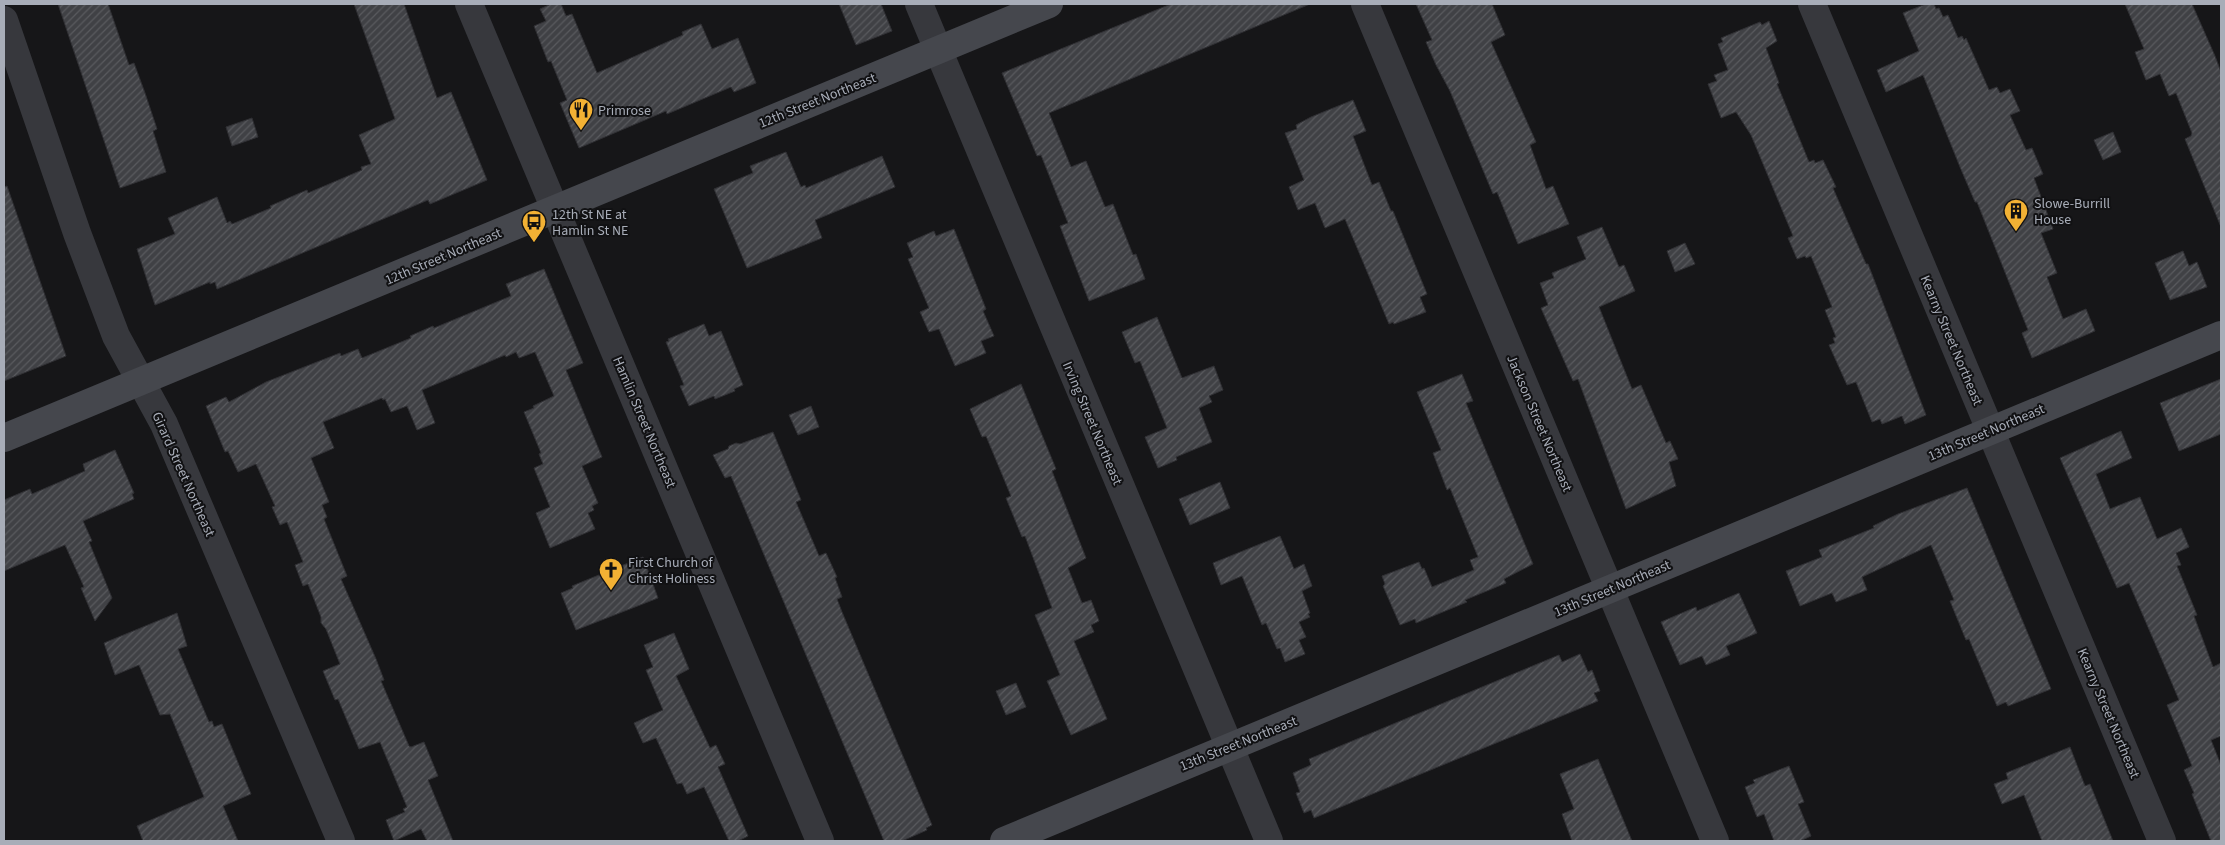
<svg xmlns="http://www.w3.org/2000/svg" width="2225" height="845" font-family="'Source Sans 3',sans-serif">
	<style>
		.building { fill: url(#building-hatch); stroke: #303034 }
		.lines { fill: none; stroke-linecap: round; stroke-linejoin: round }
		.street { stroke: #37383d; stroke-width: 28 }
		.secondary { stroke: #45474d; stroke-width: 28 }
		.labels { text-anchor: middle; stroke-width: 4; stroke-linejoin: round; paint-order: stroke }
		.street-label { font-size: 14px; fill: #a8adb8; stroke: #111113 }
		.poi-label { font-size: 14px; fill: #a8adb8; stroke: #111113; text-anchor: start }
	</style>
	<defs>
		<pattern id="building-hatch" width="6" height="6" patternUnits="userSpaceOnUse" patternTransform="scale(1.25)"><rect width="6" height="6" fill="#404145"/><path d="M-1 1l2-2M0 6l6-6M5 7l2-2" fill="none" stroke="#595a5e"/></pattern>
	</defs>
	<rect width="100%" height="100%" fill="#161618"/>
	<g class="building">
		<polygon points="58,4 108,4 129,65 134,63 145,93 157,129 153,131 166,172 120,188"/>
		<polygon points="354,4 404,4 437,98 451,92 487,180 430,204 428,200 217,289 215,282 210,284 210,282 155,305 137,249 175,234 168,218 217,197 227,223 230,221 232,224 271,208 270,206 307,190 308,193 362,170 361,167 371,164 359,135 395,119"/>
		<polygon points="551,4 561,4 566,16 572,14 597,73 683,35 682,32 701,24 712,49 738,38 756,83 734,92 731,87 667,114 666,111 579,148 560,103 567,100 551,61 548,62 534,26 546,21 540,9"/>
		<polygon points="839,4 881,4 892,31 856,45"/>
		<polygon points="1171,4 1310,4 1049,113 1071,167 1086,161 1105,207 1113,204 1133,255 1136,254 1145,279 1089,301 1060,226 1068,223 1041,155 1037,156 1002,73"/>
		<polygon points="1416,4 1492,4 1505,35 1491,42 1536,142 1530,145 1546,189 1553,186 1569,224 1518,244 1497,192 1493,194 1450,91 1436,65 1426,42 1432,40"/>
		<polygon points="1926,4 1934,4 1936,9 1939,8 1943,17 1948,15 1958,38 1962,36 1964,40 1966,38 1989,90 1997,87 2000,93 2010,89 2020,111 2010,115 2026,150 2032,148 2043,174 2034,178 2053,229 2041,233 2057,273 2047,277 2063,319 2086,309 2095,331 2032,358 2022,333 2028,330 1977,202 1975,202 1960,167 1923,75 1886,92 1877,70 1919,51 1903,13"/>
		<polygon points="2125,4 2192,4 2215,56 2221,72 2221,227 2185,139 2191,136 2192,133 2176,93 2169,96 2160,74 2146,80 2135,52 2144,49"/>
		<polygon points="1769,21 1777,41 1766,48 1779,83 1777,84 1809,162 1814,160 1815,163 1823,160 1836,187 1833,188 1866,264 1868,264 1926,415 1905,424 1902,416 1882,424 1880,419 1872,422 1856,382 1847,385 1829,345 1835,343 1833,338 1836,337 1825,310 1832,307 1811,256 1806,258 1805,256 1797,259 1788,238 1793,236 1751,135 1736,112 1721,118 1708,84 1717,81 1714,75 1728,70 1718,44 1723,42 1721,38 1760,22 1762,25"/>
		<polygon points="1353,100 1366,131 1353,136 1372,185 1379,182 1391,211 1393,211 1427,294 1420,297 1426,312 1394,324 1393,322 1389,324 1345,219 1325,228 1315,203 1298,210 1289,187 1304,180 1285,133 1297,129 1296,125 1311,117"/>
		<polygon points="252,118 258,137 232,146 226,127"/>
		<polygon points="2113,132 2121,152 2103,160 2094,140"/>
		<polygon points="786,152 801,187 805,185 806,188 882,156 895,187 815,220 822,238 747,268 714,189 753,173 750,166"/>
		<polygon points="7,186 66,356 4,381 4,187"/>
		<polygon points="1602,227 1619,267 1624,265 1635,291 1599,307 1632,389 1641,385 1666,443 1670,441 1678,459 1669,462 1676,486 1626,509 1578,379 1573,381 1541,308 1548,305 1540,283 1554,278 1552,273 1586,259 1577,237"/>
		<polygon points="954,229 986,309 983,311 994,336 981,341 986,353 955,366 939,329 929,332 920,312 929,308 908,259 913,257 907,243 934,231 936,236"/>
		<polygon points="1685,243 1695,264 1675,272 1667,251"/>
		<polygon points="2183,251 2189,266 2197,262 2207,287 2170,300 2155,263"/>
		<polygon points="544,269 583,363 566,370 602,457 582,466 598,503 592,506 594,510 588,513 595,529 550,548 536,513 550,507 534,468 543,464 539,454 541,453 524,412 534,408 533,406 554,396 535,352 519,358 516,352 506,357 505,355 422,390 435,423 417,430 407,406 391,412 385,399 383,400 382,398 323,422 334,448 311,458 329,502 322,505 327,517 324,519 347,576 341,579 376,659 384,680 381,681 409,746 411,747 424,742 438,776 428,780 453,841 427,841 421,829 394,841 386,820 405,812 403,809 407,807 380,742 359,749 338,699 335,700 323,671 340,664 326,629 321,623 321,617 308,584 303,586 295,565 303,562 287,522 280,525 272,507 275,506 256,464 238,472 228,451 225,452 206,406 226,397 229,402 266,382 340,353 341,356 358,349 362,358 411,338 410,336 433,326 434,328 511,296 506,284"/>
		<polygon points="1157,317 1182,378 1214,366 1223,390 1209,396 1212,402 1199,408 1212,442 1176,457 1177,460 1158,468 1145,437 1167,428 1140,361 1135,363 1122,332"/>
		<polygon points="704,324 709,336 721,331 743,385 734,389 735,391 715,399 714,396 689,406 680,386 684,385 666,342 669,341 668,339"/>
		<polygon points="1462,374 1473,401 1466,403 1533,564 1504,579 1506,583 1465,600 1467,602 1416,623 1415,619 1400,625 1383,586 1385,584 1382,576 1419,562 1422,569 1424,568 1432,587 1474,570 1470,560 1478,557 1450,488 1447,490 1433,453 1441,450 1417,392"/>
		<polygon points="2221,379 2221,434 2179,451 2160,403"/>
		<polygon points="1021,384 1056,469 1052,471 1086,558 1068,568 1082,603 1091,600 1099,621 1091,625 1094,632 1074,641 1107,719 1071,735 1047,681 1060,675 1035,615 1052,608 1025,536 1022,537 1006,498 1011,496 986,436 982,437 970,409"/>
		<polygon points="811,406 819,427 798,435 789,415"/>
		<polygon points="2121,431 2132,458 2096,474 2110,509 2140,497 2157,539 2181,528 2189,547 2176,553 2181,565 2177,566 2197,615 2194,616 2213,667 2221,663 2221,736 2211,740 2221,765 2221,841 2211,841 2192,794 2194,793 2184,770 2192,766 2167,705 2179,700 2154,641 2129,583 2117,588 2060,458"/>
		<polygon points="773,432 801,500 796,502 819,556 826,553 837,577 835,578 842,597 837,599 842,612 932,825 926,828 927,830 902,841 884,841 731,476 725,478 713,455 728,449 729,446 736,443 740,444"/>
		<polygon points="115,450 134,493 132,494 134,499 83,521 92,541 89,542 112,598 95,621 81,588 84,587 65,545 4,571 4,500 30,489 32,494 85,471 83,464"/>
		<polygon points="1220,482 1230,508 1190,525 1179,499"/>
		<polygon points="1967,488 2051,689 2008,706 2006,702 1997,706 1969,639 1966,640 1950,601 1954,600 1931,545 1862,577 1867,590 1836,602 1832,593 1800,606 1786,571 1822,557 1819,550 1874,528 1873,526 1898,514"/>
		<polygon points="1280,536 1294,569 1304,564 1312,586 1302,591 1310,613 1308,614 1310,617 1299,622 1306,637 1299,640 1305,654 1285,662 1280,648 1277,649 1266,623 1262,625 1242,576 1221,585 1213,563"/>
		<polygon points="643,557 658,598 576,630 561,593 573,588 572,586"/>
		<polygon points="1739,593 1757,633 1726,646 1730,655 1706,665 1702,656 1680,665 1661,622 1696,607 1697,611"/>
		<polygon points="177,613 187,646 178,649 209,722 212,721 214,727 222,724 251,794 223,806 238,841 143,841 137,826 204,797 170,714 160,715 139,665 115,675 104,643"/>
		<polygon points="674,633 689,669 676,676 710,748 716,745 725,764 718,767 748,836 738,841 729,841 704,787 687,794 682,783 677,784 656,738 643,743 634,723 663,710 646,670 653,667 644,645"/>
		<polygon points="1580,654 1588,672 1592,670 1600,691 1594,693 1598,701 1314,818 1311,810 1304,813 1296,793 1300,792 1293,773 1311,765 1309,759 1559,655 1562,662"/>
		<polygon points="1016,683 1026,707 1006,715 996,691"/>
		<polygon points="2070,747 2085,786 2090,784 2113,841 2042,841 2024,795 2002,804 1994,784 2008,779 2006,773"/>
		<polygon points="1598,759 1632,841 1572,841 1562,814 1574,809 1560,774"/>
		<polygon points="1789,766 1804,802 1798,804 1811,836 1800,841 1774,841 1764,814 1757,817 1745,787 1755,783 1753,780"/>
	</g>
	<g class="lines">
		<g class="street">
			<polyline points="469,4 820,841"/>
			<polyline points="919,4 1269,841"/>
			<polyline points="1365,4 1715,841"/>
			<polyline points="1812,4 2162,841"/>
			<polyline points="4,20 77,233 116,336 164,424 341,841"/>
		</g>
		<g class="secondary">
			<polyline points="4,438 1049,4"/>
			<polyline points="1004,841 2221,335"/>
		</g>
	</g>
	<defs>
		<symbol id="restaurant-pin" viewBox="-11 -11 22 30"><path d="M0 17L-7.5 6A9.5 9.5 0 1 1 7.5 6Z" fill="#f2b134" stroke="#111113"/><path d="M-5-6h1v4h1v-4h1v4h1v-4h1v5L-1.5 .5V6h-2V.5L-5-1ZM5-6V6H3V1.5H1.5Q1.5-4 5-6Z" fill="#111"/></symbol>
		<symbol id="building-pin" viewBox="-11 -11 22 30"><path d="M0 17L-7.5 6A9.5 9.5 0 1 1 7.5 6Z" fill="#f2b134" stroke="#111113"/><path d="M-4-6H4V6H1V3H-1V6H-4ZM-2.5-4.3h1.7v1.8h-1.7ZM.8-4.3h1.7v1.8H.8ZM-2.5-1h1.7V.8h-1.7ZM.8-1h1.7V.8H.8Z" fill="#111"/></symbol>
		<symbol id="bus-pin" viewBox="-11 -11 22 30"><path d="M0 17L-7.5 6A9.5 9.5 0 1 1 7.5 6Z" fill="#f2b134" stroke="#111113"/><path d="M-5-6H5V4H4V6H2V4H-2V6H-4V4H-5ZM-3.5-4V0h7V-4ZM-3.5 1.2v1.5H-2V1.2ZM2 1.2v1.5H3.5V1.2Z" fill="#111"/></symbol>
		<symbol id="church-pin" viewBox="-11 -11 22 30"><path d="M0 17L-7.5 6A9.5 9.5 0 1 1 7.5 6Z" fill="#f2b134" stroke="#111113"/><path d="M-1.2-6h2.4v3.5h3.3v2.4h-3.3V6h-2.4V-.1h-3.3v-2.4h3.3Z" fill="#111"/></symbol>
	</defs>
	<g fill-rule="evenodd">
		<use href="#restaurant-pin" x="567" y="96" width="28" height="38"/>
		<use href="#building-pin" x="2002" y="197" width="28" height="38"/>
		<use href="#bus-pin" x="520" y="208" width="28" height="38"/>
		<use href="#church-pin" x="597" y="556" width="28" height="38"/>
	</g>
	<g class="labels">
		<g class="street-label">
			<text transform="translate(817 100) rotate(-22)" y="5">12th Street Northeast</text>
			<text transform="translate(443 256) rotate(-23)" y="5">12th Street Northeast</text>
			<text transform="translate(1952 340) rotate(67)" y="5">Kearny Street Northeast</text>
			<text transform="translate(645 422) rotate(67)" y="5">Hamlin Street Northeast</text>
			<text transform="translate(1093 423) rotate(67)" y="5">Irving Street Northeast</text>
			<text transform="translate(1540 423) rotate(67)" y="5">Jackson Street Northeast</text>
			<text transform="translate(1986 432) rotate(-23)" y="5">13th Street Northeast</text>
			<text transform="translate(184 474) rotate(66)" y="5">Girard Street Northeast</text>
			<text transform="translate(1612 588) rotate(-23)" y="5">13th Street Northeast</text>
			<text transform="translate(2109 713) rotate(67)" y="5">Kearny Street Northeast</text>
			<text transform="translate(1238 743) rotate(-22)" y="5">13th Street Northeast</text>
		</g>
		<g class="poi-label">
			<text x="598" y="115">Primrose</text>
			<text x="2034" y="208">Slowe-Burrill<tspan x="2034" dy="16">House</tspan></text>
			<text x="552" y="219">12th St NE at<tspan x="552" dy="16">Hamlin St NE</tspan></text>
			<text x="628" y="567">First Church of<tspan x="628" dy="16">Christ Holiness</tspan></text>
		</g>
	</g>
	<rect width="2225" height="845" fill="none" stroke="#a8adb8" stroke-width="10"/>
</svg>
